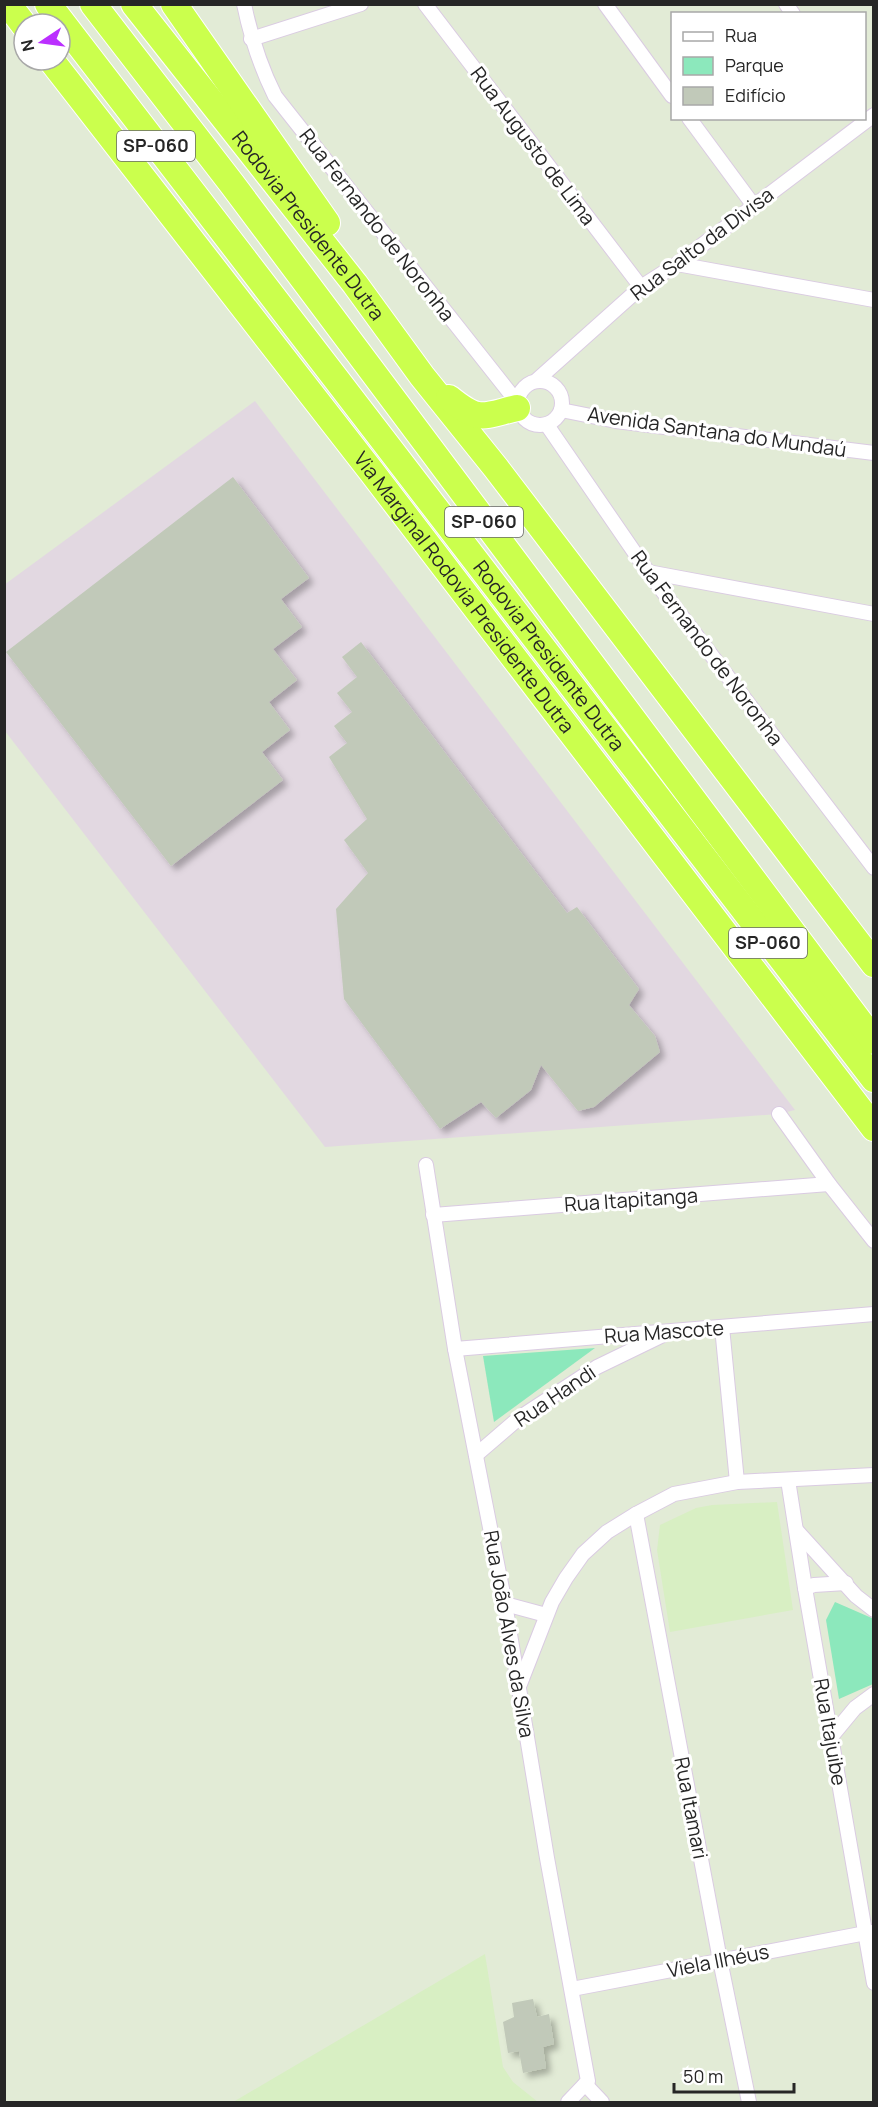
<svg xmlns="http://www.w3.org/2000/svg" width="878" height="2107" font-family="Manrope,sans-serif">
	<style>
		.industrial { fill: #e2d8e1 }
		.education { fill: #d8efc3 }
		.green { fill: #8ce8bc }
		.building { fill: #c1c9b9; filter: url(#shadow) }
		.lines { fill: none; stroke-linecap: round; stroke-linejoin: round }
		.minor-casing { stroke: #dacbe2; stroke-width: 16 }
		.motorway-casing { stroke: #fff; stroke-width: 28 }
		.minor { stroke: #fff; stroke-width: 14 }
		.motorway { stroke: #cbff4d; stroke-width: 26 }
		.labels { text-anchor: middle; stroke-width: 6; stroke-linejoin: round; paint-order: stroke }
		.shield { fill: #fff; stroke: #676767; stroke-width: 1.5 }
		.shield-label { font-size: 18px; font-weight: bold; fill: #262626 }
		.street-label { font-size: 20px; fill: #262626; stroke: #fff }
	</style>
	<defs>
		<filter id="shadow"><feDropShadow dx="5" dy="5" stdDeviation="3" flood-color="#0004"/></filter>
	</defs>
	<rect width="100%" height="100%" fill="#e2ebd6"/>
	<polygon class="industrial" points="255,401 795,1110 779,1114 325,1147 5,731 4,585"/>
	<g class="education">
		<polygon points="777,1502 793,1610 670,1632 657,1550 660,1525 696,1508 712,1505"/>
		<polygon points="485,1954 503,2067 513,2082 538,2102 233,2102"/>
	</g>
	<g class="green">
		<polygon points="595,1348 494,1422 483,1356"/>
		<polygon points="835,1602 874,1619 873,1684 839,1699 826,1620"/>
	</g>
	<g class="building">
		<polygon points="233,477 309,578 281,599 302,627 273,649 297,680 269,702 290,730 262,752 283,780 171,866 6,652"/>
		<polygon points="361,642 567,913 577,907 639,989 629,1005 655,1036 660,1052 594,1107 578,1111 541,1065 531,1090 496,1118 481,1102 440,1129 344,999 336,909 368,873 344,840 367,819 329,757 347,743 334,726 352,712 337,693 357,677 342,657"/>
		<polygon points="533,1999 537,2017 549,2014 554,2044 543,2047 546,2068 523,2073 519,2051 508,2053 503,2022 514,2017 512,2003"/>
	</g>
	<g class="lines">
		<defs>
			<g id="minor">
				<path d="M244,4C251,38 260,66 275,96L517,402"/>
				<polyline points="425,4 641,287"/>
				<polyline points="605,4 672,96"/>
				<polyline points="786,4 793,14"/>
				<polyline points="251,39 361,4"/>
				<polyline points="689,118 754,206"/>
				<polyline points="677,264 874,300"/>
				<polyline points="537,380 641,287 677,264 874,115"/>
				<circle cx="540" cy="403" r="22"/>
				<polyline points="561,410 616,421 874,453"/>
				<polyline points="547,425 648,572 874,868"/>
				<polyline points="648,572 874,614"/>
				<polyline points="779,1114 829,1184 874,1241"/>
				<polyline points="426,1165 455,1349 505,1604 547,1858 588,2081 568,2102"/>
				<polyline points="433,1215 829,1184"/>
				<polyline points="722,1327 737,1482"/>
				<polyline points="455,1349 874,1314"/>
				<polyline points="476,1455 519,1418 597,1367 665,1334"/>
				<polyline points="788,1480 805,1588 874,1983"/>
				<polyline points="636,1514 720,1960 749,2102"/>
				<polyline points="796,1530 856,1596 874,1610"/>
				<polyline points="805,1588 814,1585 846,1583"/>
				<polyline points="505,1604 546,1615"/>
				<polyline points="520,1684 552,1602 566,1578 583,1554 607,1532 636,1514 674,1494 737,1482 874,1475"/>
				<polyline points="831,1737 855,1708 874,1694"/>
				<polyline points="572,1989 871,1932"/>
				<polyline points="585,2084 602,2102"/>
			</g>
			<g id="motorway">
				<polyline points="8,4 24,25"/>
				<path id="s1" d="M48,4L874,1079"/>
				<polyline points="93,4 232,184 874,1041"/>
				<path id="s2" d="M134,4L355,284L422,376L496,468L874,964"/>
				<polyline points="174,4 327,223"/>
				<path id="s3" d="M51,60L371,471L874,1128"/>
				<path d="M449,398C480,423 482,416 517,408"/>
			</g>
		</defs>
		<use href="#minor" class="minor-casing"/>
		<use href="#motorway" class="motorway-casing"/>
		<use href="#minor" class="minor"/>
		<use href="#motorway" class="motorway"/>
	</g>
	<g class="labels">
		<g class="shield">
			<rect x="117" y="131" width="78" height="30" rx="4.5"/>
			<rect x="445" y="507" width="78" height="30" rx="4.5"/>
			<rect x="729" y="928" width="78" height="30" rx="4.5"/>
		</g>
		<g class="shield-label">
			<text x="156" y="152">SP-060</text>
			<text x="484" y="528">SP-060</text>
			<text x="768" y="949">SP-060</text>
		</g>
		<g class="street-label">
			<text transform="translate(533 146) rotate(53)" y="7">Rua Augusto de Lima</text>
			<text transform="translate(377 225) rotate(52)" y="7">Rua Fernando de Noronha</text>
			<text dy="7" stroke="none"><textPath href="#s2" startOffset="282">Rodovia Presidente Dutra</textPath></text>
			<text transform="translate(702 244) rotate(-37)" y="7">Rua Salto da Divisa</text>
			<text transform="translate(717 432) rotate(8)" y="7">Avenida Santana do Mundaú</text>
			<text dy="7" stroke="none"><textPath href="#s3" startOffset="674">Via Marginal Rodovia Presidente Dutra</textPath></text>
			<text transform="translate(707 648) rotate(53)" y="7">Rua Fernando de Noronha</text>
			<text dy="7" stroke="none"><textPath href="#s1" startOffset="822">Rodovia Presidente Dutra</textPath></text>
			<text transform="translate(631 1200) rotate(-4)" y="7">Rua Itapitanga</text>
			<text transform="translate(664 1332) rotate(-4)" y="7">Rua Mascote</text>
			<text transform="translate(555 1396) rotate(-34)" y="7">Rua Handi</text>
			<text transform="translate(509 1634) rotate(80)" y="7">Rua João Alves da Silva</text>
			<text transform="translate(830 1732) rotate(80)" y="7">Rua Itajuibe</text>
			<text transform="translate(691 1808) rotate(79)" y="7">Rua Itamari</text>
			<text transform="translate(718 1961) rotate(-11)" y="7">Viela Ilhéus</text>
		</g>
	</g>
	<rect width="878" height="2107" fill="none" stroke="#262626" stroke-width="12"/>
	<rect x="671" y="12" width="195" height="108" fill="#ffffff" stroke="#a8a8a8" stroke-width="1.5"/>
	<rect x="683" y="32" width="30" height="9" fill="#ffffff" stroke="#a8a8a8" stroke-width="1.5"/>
	<text x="725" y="42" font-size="18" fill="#262626">Rua</text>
	<rect x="683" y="57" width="30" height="18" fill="#8ce8bc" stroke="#a8a8a8" stroke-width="1.5"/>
	<text x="725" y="72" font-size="18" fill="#262626">Parque</text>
	<rect x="683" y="87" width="30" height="18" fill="#c1c9b9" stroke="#a8a8a8" stroke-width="1.5"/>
	<text x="725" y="102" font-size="18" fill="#262626">Edifício</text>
	<g transform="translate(42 42) rotate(257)"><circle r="28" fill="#ffffff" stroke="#a8a8a8" stroke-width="1.5"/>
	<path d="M0-4.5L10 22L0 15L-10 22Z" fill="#bb2fff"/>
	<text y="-9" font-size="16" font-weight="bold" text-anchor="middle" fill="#262626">N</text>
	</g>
	<path d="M674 2083v9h120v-9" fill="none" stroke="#262626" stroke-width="3"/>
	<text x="683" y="2083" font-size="18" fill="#262626" stroke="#ffffff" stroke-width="4.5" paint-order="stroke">50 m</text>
</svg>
